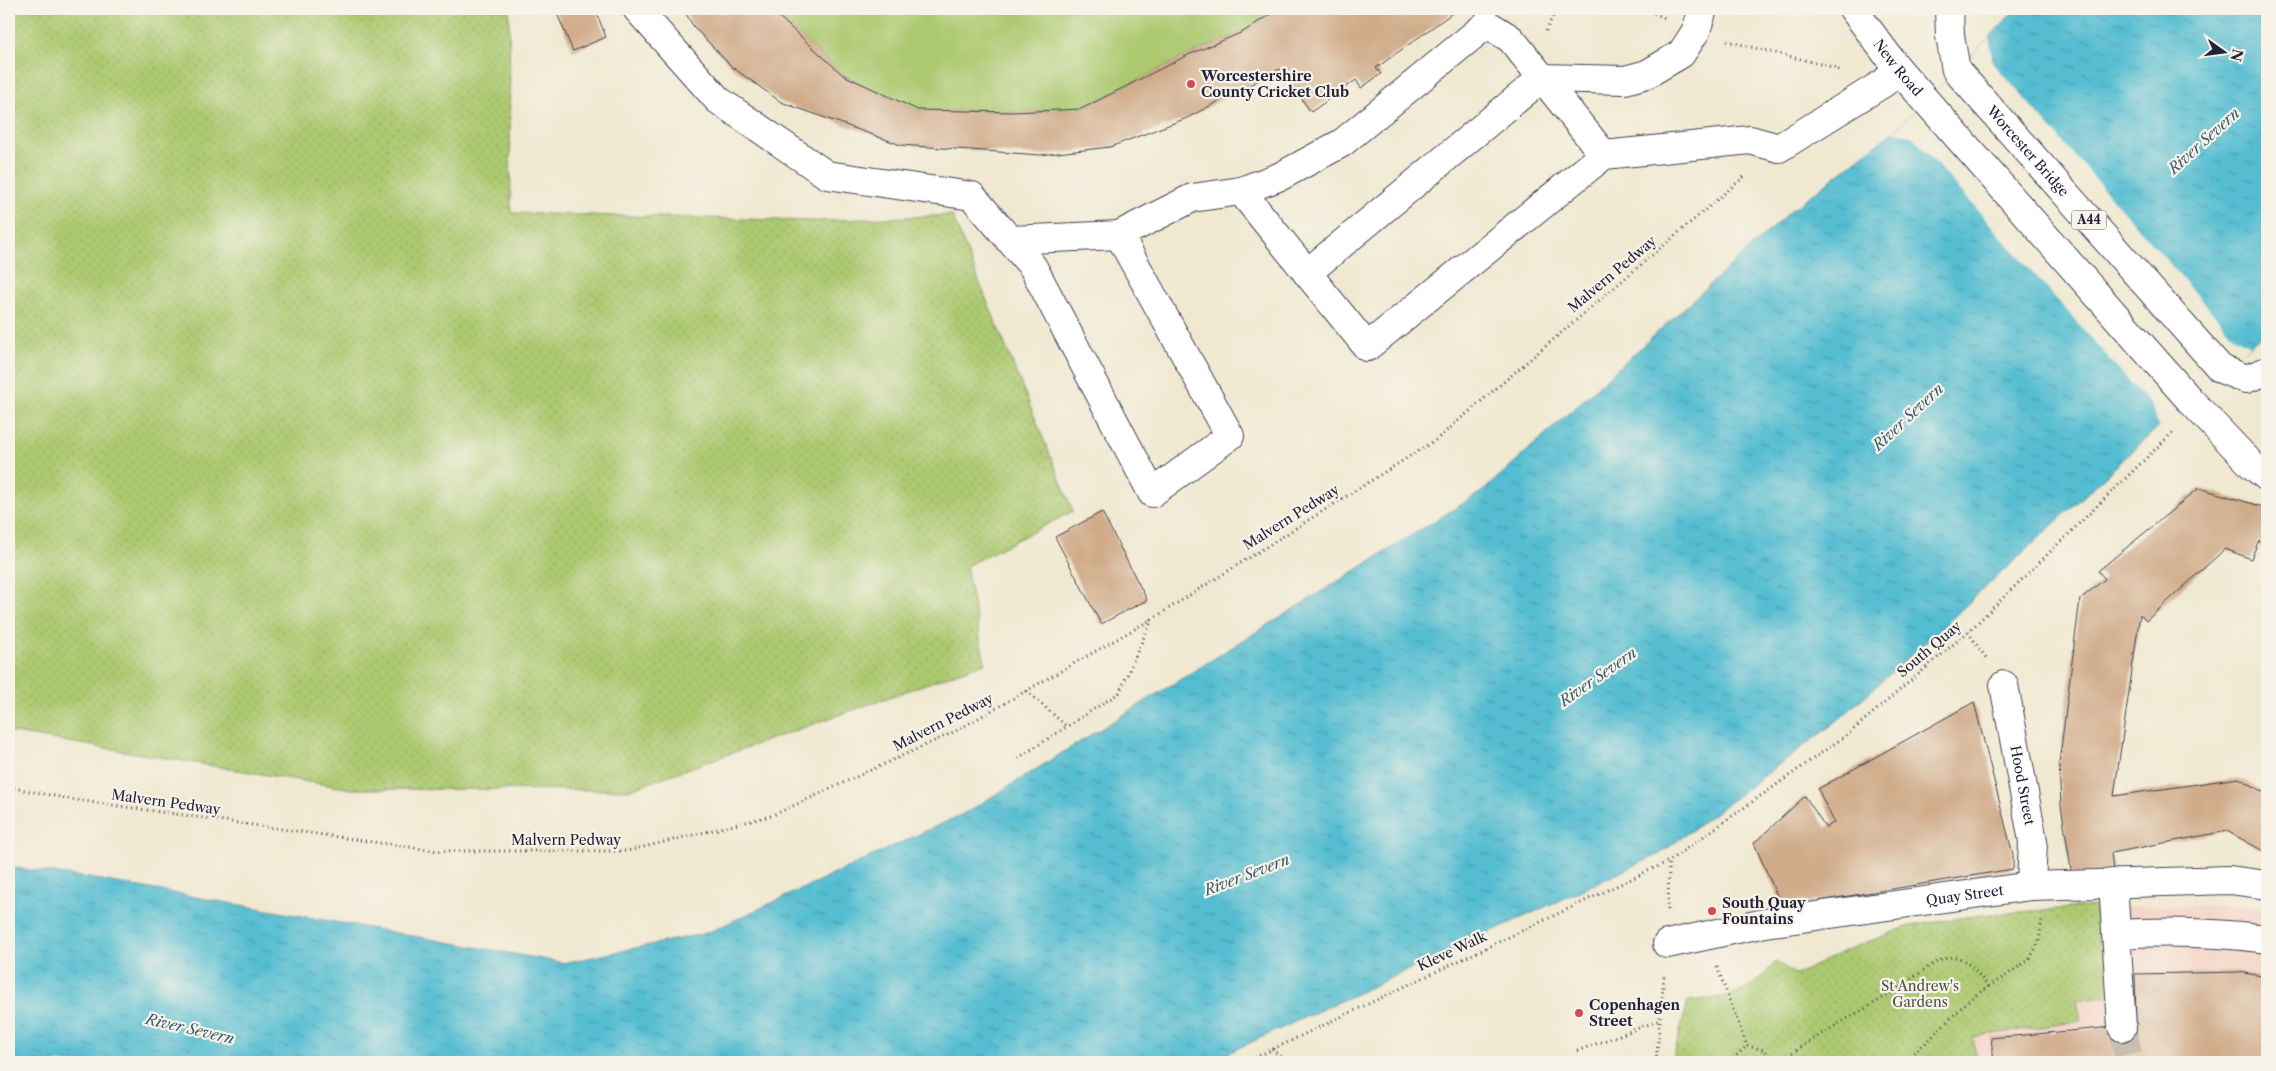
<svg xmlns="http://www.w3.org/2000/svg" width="2276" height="1071" font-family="'Libre Caslon Text',serif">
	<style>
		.built { fill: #f5d2c3 }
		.park { fill: url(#park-dots); stroke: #677656 }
		.pitch { fill: #acc970; stroke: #677656 }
		.water { fill: url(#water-ripples); stroke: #3b7086 }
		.pier { fill: #f0e8d0 }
		.building { fill: #d0ac8a }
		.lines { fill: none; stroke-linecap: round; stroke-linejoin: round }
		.minor-tunnel { stroke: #c7c0b2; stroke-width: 28; stroke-dasharray: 28 14; stroke-linecap: butt }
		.minor-casing { stroke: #414051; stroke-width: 30 }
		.major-casing { stroke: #414051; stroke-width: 30 }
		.path { stroke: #414051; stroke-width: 3; stroke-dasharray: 1 4; stroke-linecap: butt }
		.minor { stroke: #fff; stroke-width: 28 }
		.major { stroke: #fff; stroke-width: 28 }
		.poi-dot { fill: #d1495b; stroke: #f7f3e8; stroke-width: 2 }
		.labels { text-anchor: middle; stroke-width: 4.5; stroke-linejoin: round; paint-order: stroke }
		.shield { fill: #f7f3e8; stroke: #62616f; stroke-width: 1 }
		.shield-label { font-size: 12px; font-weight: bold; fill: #22223b }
		.street-label { font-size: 14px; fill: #22223b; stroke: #f7f3e8 }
		.poi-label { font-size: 14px; font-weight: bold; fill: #22223b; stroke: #f7f3e8; text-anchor: start }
		.park-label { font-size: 14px; fill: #4b544b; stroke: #f7f3e8 }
		.water-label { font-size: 15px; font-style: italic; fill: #345870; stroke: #f7f3e8 }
	</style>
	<defs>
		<pattern id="park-dots" width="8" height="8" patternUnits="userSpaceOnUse" patternTransform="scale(1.25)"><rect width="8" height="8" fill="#acc970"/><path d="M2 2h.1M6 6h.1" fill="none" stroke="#94ac62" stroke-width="1.8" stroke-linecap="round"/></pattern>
		<pattern id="water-ripples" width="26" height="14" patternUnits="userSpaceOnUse" patternTransform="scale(1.25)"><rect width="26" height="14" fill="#54bdd1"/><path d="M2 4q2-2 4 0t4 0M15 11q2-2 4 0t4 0" fill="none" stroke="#4599ab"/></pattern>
	</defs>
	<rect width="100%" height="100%" fill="#f7f3e8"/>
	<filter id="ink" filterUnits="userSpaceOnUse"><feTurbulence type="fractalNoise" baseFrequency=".02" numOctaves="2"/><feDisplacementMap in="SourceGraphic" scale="10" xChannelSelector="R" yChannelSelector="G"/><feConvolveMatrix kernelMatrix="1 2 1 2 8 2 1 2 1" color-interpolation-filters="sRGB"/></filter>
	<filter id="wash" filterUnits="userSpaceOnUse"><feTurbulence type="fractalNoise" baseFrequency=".0096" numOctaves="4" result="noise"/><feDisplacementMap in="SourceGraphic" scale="20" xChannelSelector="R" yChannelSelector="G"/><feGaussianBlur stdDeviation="1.12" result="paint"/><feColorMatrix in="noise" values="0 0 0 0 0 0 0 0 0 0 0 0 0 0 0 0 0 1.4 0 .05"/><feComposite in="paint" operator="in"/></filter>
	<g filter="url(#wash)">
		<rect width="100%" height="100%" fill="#f0e8d0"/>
		<polygon class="built" points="2098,906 2240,906 2267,909 2267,1062 1977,1062 1973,1037 2080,1021 2077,1000 2112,995"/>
		<g class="park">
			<polygon points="9,9 509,9 511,213 819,221 952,215 1073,511 966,566 985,663 628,790 351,789 9,732"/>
			<path d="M2098,906L2112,995L2077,1000L2081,1021L1973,1037L1977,1062H1672L1688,1001C1728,998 1751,994 1776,961L1796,975L1844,951L1909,926L1979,915Z"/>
		</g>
		<polygon class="pitch" points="774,9 1278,9 1243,32 1188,55 1081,109 1012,112 918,110 843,75 778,16"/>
		<polygon class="water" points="2016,9 2267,9 2267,331 2221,369 1948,622 1837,721 1660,854 1208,1062 9,1062 9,867 89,878 564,963 707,933 969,811 1483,491 1793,209 1894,131 1989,38"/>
		<polygon class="pier" points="1989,38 1993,63 2234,337 2250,345 2158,428 2152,407 1913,137 1894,131"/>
		<g id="blocks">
			<g class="building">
				<polygon points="555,9 595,9 606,37 573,51"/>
				<polygon points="683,9 774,9 778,16 843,75 918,110 1012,112 1081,109 1188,55 1243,32 1278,9 1458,9 1376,68 1381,74 1361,88 1356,80 1311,112 1280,69 1187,118 1110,147 1040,155 901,145 781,102 732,67 694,27"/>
				<polygon points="2199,488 2267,508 2267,559 2259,540 2251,559 2225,549 2146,621 2140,614 2114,796 2239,778 2267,794 2267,853 2227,831 2111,853 2113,870 2072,876 2061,805 2059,764 2080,599 2105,579 2098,571"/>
				<polygon points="1102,512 1147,600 1101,624 1055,537"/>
				<polygon points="1974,702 2013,855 2013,869 1782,907 1754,843 1805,796 1826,828 1834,822 1818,789"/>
				<polygon points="2239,972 2267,977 2267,1062 1994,1062 1991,1038 2136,1025 2135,974"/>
			</g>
		</g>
	</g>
	<g filter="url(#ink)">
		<use href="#blocks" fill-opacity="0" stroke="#414051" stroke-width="1"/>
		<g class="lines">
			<polyline class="minor-tunnel" points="2122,1027 2130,1062"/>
			<defs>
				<g id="minor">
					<polyline points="637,9 718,100 827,175 972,196 1033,267 1152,493 1230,436 1119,235 1009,240"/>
					<polyline points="1241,191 1367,347 1604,155 1750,140 1779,148 1885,82 1897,68"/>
					<polyline points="1119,235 1192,198 1241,191 1281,176 1342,143 1487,24 1511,39 1604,155"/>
					<polyline points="1307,273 1542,78 1625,80 1647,74 1681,54 1696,31 1703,9"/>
					<path id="s1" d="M2004,685L2033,841L2031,886"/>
					<polyline points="2113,883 2122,1027"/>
					<path d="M2116,934C2168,931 2215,932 2267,939"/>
					<path id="s2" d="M1667,944L1765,923L2031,886L2230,880L2267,885"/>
				</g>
				<g id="major">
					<path id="s3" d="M1853,9L1897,68L2189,399L2252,465L2267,477"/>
					<path id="s4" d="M1949,9L1950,36L1956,70L2221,369L2246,379L2267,371"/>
				</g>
			</defs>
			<use href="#minor" class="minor-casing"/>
			<use href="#major" class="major-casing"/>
			<g class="path">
				<polyline points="1645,9 1665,18"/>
				<polyline points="1546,31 1556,9"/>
				<polyline points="1727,41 1837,68 1840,72"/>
				<polyline points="1968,632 1986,658"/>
				<polyline points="1027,691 1066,726"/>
				<polyline points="1018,758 1119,693 1152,619"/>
				<polyline points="9,787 69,799 437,851 627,851 771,816 954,732 1152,619 1437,439 1746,175"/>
				<polyline points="1668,910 1669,861"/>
				<polyline points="1717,967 1747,1046"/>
				<polyline points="1747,1046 1765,1050 1777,1062"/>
				<polyline points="1272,1049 1286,1062"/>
				<polyline points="1577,1051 1660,1020"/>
				<polyline points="1991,1060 1991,1062"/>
				<polyline points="1246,1062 1669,861 1848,734 1968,632 2175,430"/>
				<polyline points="1656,1062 1664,976"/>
				<polyline points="1729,1062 1747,1046"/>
				<path d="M1780,1062C1816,1034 1858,1014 1896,990C1911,980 1935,959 1952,957C1966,956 1981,977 1989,987"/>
				<polyline points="1902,1062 1927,1042 1970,999 2029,960 2039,942 2042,918"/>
			</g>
			<use href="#minor" class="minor"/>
			<use href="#major" class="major"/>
		</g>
	</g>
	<g class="poi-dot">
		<circle cx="1191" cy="84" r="5"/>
		<circle cx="1712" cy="911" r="5"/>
		<circle cx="1579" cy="1013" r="5"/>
	</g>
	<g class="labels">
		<rect class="shield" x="2071.5" y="210.5" width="35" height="19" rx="4"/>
		<g class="shield-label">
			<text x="2089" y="224">A44</text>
		</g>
		<g class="street-label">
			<text dy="5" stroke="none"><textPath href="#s3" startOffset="74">New Road</textPath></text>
			<text dy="5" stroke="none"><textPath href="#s4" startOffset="170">Worcester Bridge</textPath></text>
			<text transform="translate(1612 274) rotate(-40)" y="5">Malvern Pedway</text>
			<text transform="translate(1291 517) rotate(-32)" y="5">Malvern Pedway</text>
			<text transform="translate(1929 649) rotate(-40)" y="5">South Quay</text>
			<text transform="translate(943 722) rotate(-27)" y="5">Malvern Pedway</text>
			<text dy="5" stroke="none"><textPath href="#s1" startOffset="102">Hood Street</textPath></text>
			<text transform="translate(166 802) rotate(8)" y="5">Malvern Pedway</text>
			<text x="566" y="845">Malvern Pedway</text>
			<text dy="5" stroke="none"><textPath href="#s2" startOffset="302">Quay Street</textPath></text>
			<text transform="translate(1452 951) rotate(-25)" y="5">Kleve Walk</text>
		</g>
		<g class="poi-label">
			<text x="1201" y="81">Worcestershire<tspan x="1201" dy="16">County Cricket Club</tspan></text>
			<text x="1722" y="908">South Quay<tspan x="1722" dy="16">Fountains</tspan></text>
			<text x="1589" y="1010">Copenhagen<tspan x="1589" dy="16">Street</tspan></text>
		</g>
		<g class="park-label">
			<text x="1920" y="991">St Andrew's<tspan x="1920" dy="16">Gardens</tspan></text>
		</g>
		<g class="water-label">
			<text transform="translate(2204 141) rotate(-42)" y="5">River Severn</text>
			<text transform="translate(1908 417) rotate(-43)" y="5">River Severn</text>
			<text transform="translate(1598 677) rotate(-35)" y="5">River Severn</text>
			<text transform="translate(1247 875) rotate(-21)" y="5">River Severn</text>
			<text transform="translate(190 1029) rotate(13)" y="5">River Severn</text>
		</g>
	</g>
	<rect width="2276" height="1071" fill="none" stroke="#f7f3e8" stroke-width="30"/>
	<g transform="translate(2224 52) rotate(104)" stroke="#f7f3e8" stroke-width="4" paint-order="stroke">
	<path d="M0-4L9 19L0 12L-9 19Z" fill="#22223b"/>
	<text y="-8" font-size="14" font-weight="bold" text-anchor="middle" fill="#22223b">N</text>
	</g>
</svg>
